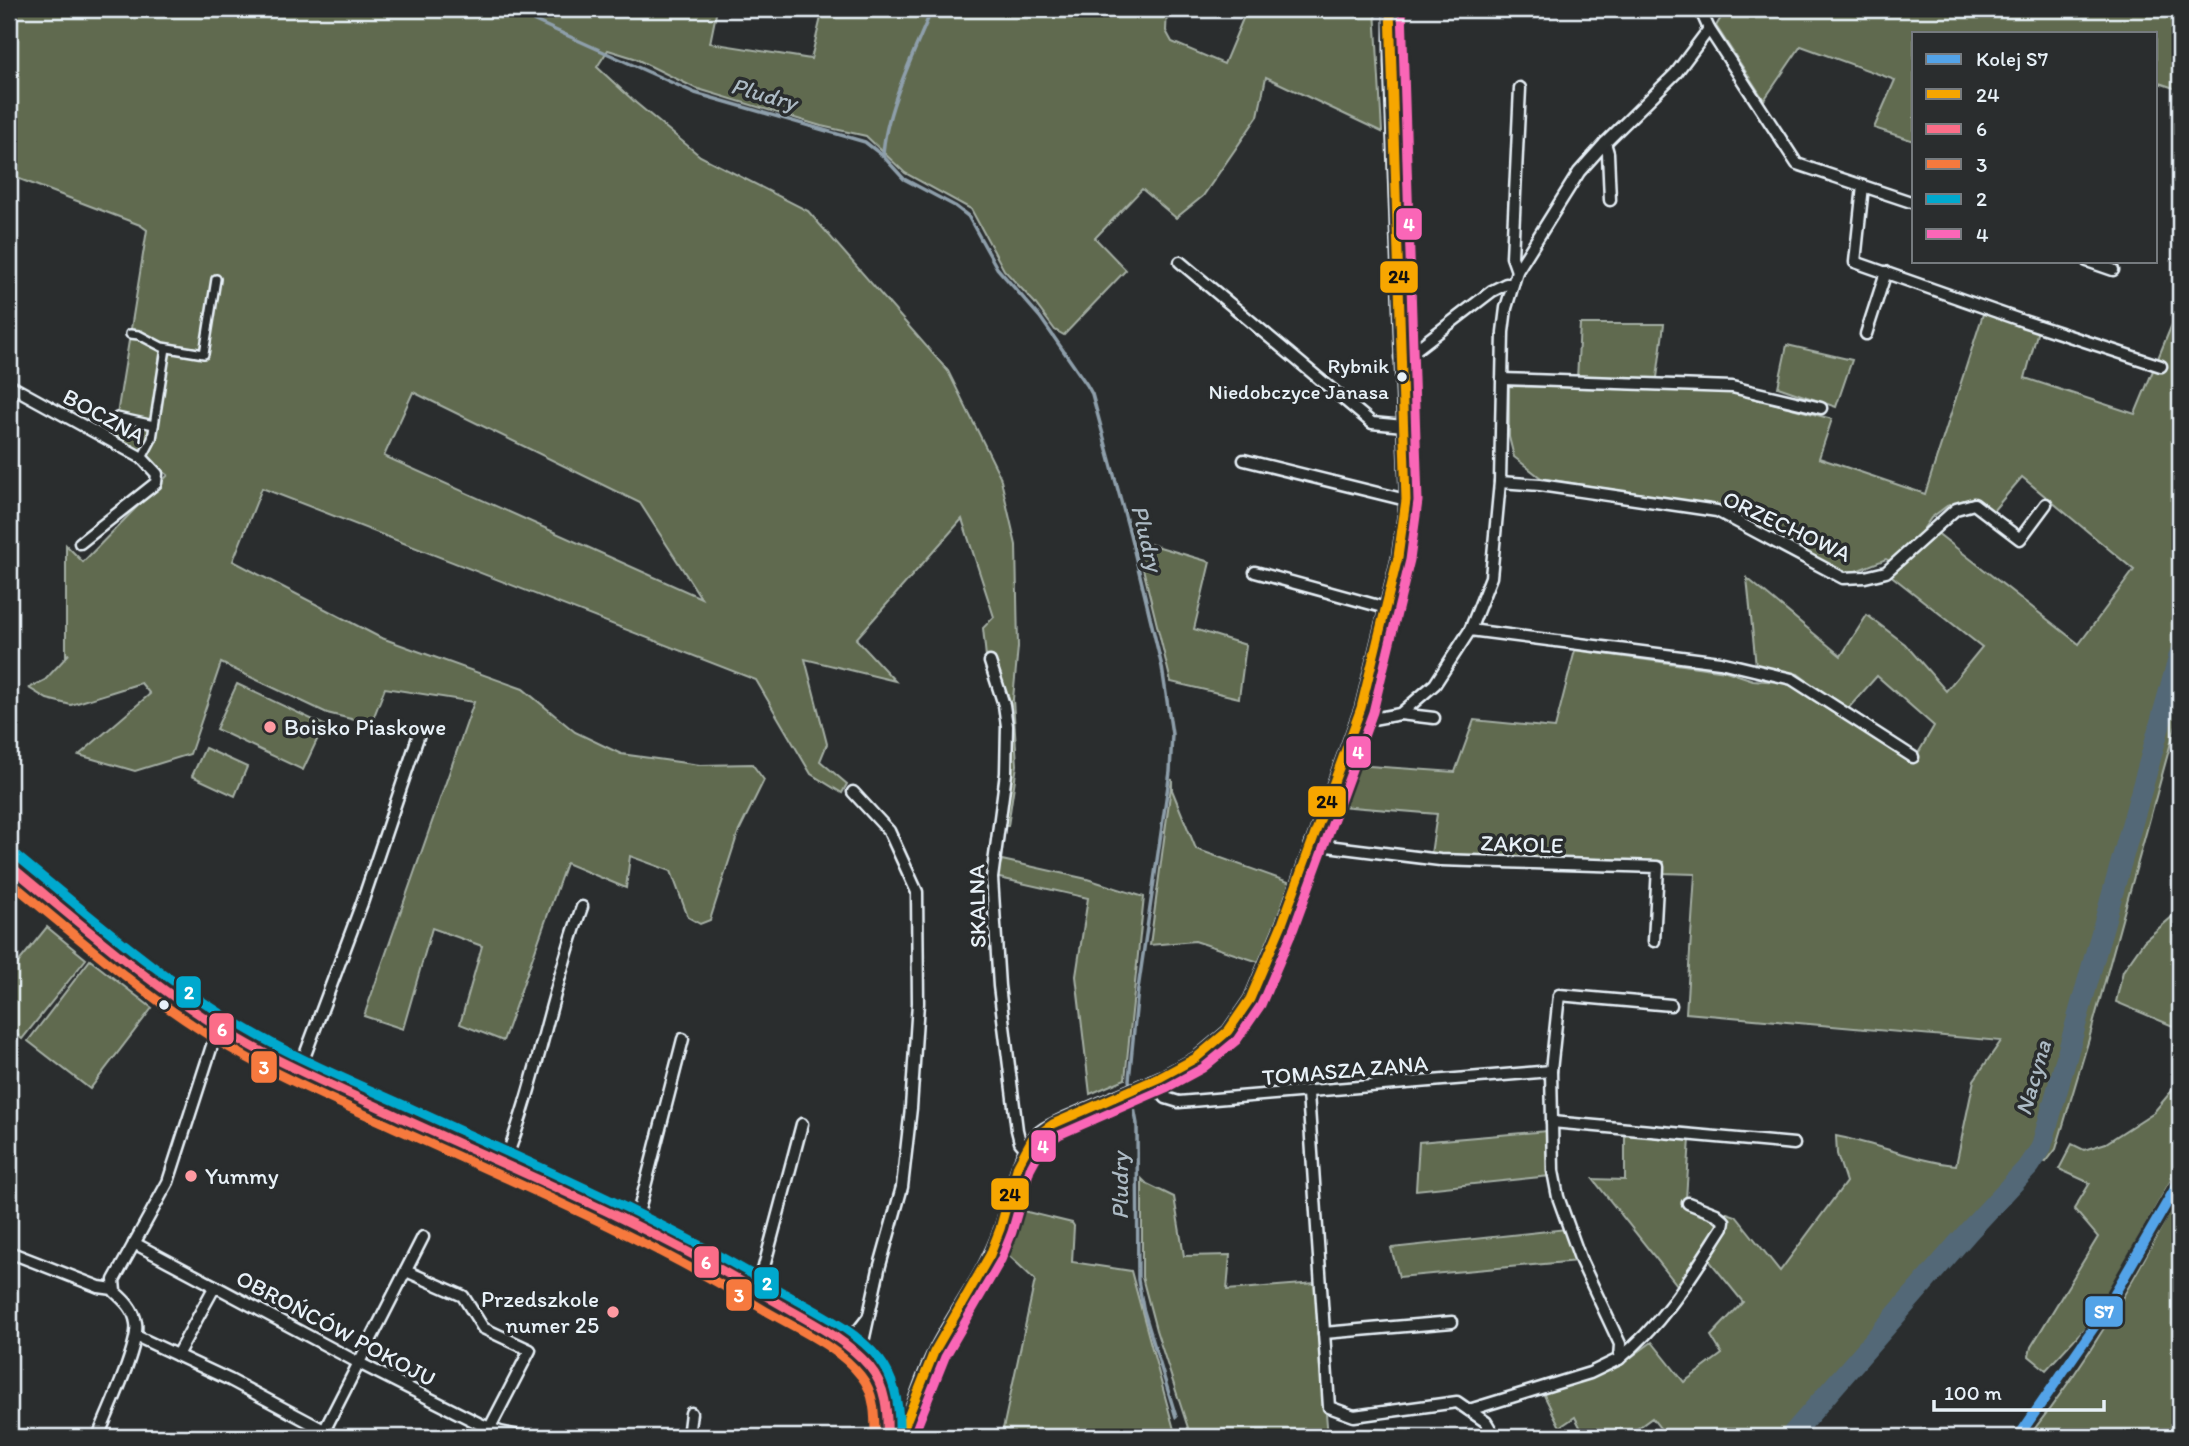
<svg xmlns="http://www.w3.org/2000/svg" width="2189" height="1446" font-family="Itim,sans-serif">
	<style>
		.green { fill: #606a50; stroke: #a4aea4; stroke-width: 2; fill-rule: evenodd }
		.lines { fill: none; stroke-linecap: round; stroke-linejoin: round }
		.stream { stroke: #8e9fab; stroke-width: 3.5 }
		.river { stroke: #526877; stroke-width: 21 }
		.pedestrian-casing { stroke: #e8f1f8; stroke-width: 12 }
		.minor-casing { stroke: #e8f1f8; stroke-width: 15 }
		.tertiary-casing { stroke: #e8f1f8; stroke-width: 18 }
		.pedestrian { stroke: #2a2d2e; stroke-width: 7 }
		.minor { stroke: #2a2d2e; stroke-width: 10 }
		.tertiary { stroke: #2a2d2e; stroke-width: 12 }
		.bus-1-casing { stroke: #2a2d2e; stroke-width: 14 }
		.bus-2-casing { stroke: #2a2d2e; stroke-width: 14 }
		.bus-3-casing { stroke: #2a2d2e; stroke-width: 14 }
		.bus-4-casing { stroke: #2a2d2e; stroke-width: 14 }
		.bus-5-casing { stroke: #2a2d2e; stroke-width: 14 }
		.bus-1 { stroke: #f7a600; stroke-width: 9 }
		.bus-2 { stroke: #fb6d88; stroke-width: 9 }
		.bus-3 { stroke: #f6793e; stroke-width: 9 }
		.bus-4 { stroke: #00a9ce; stroke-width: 9 }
		.bus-5 { stroke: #fa66b7; stroke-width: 9 }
		.rail-1-casing { stroke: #2a2d2e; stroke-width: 16 }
		.rail-1 { stroke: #53a3e8; stroke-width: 10 }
		.bus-dot { fill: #e8f1f8; stroke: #2a2d2e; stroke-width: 2.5 }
		.poi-dot { fill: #ff9aa2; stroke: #2a2d2e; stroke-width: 2.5 }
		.labels { text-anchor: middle; stroke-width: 7; stroke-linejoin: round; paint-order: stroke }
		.bus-label { font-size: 21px; fill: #e8f1f8; stroke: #2a2d2e; text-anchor: end }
		.street-label { font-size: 23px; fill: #e8f1f8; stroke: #2a2d2e }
		.poi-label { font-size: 23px; fill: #e8f1f8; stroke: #2a2d2e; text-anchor: start }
		.water-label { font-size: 24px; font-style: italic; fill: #acbac4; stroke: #2a2d2e }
		.line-badge { stroke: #2a2d2e; stroke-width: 2.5 }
		.badge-label { font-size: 19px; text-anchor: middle; font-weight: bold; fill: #fff }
		.pale-badge-label { font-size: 19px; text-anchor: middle; font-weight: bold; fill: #111 }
	</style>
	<rect width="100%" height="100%" fill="#2a2d2e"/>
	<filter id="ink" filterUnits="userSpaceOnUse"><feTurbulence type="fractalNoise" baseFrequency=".0143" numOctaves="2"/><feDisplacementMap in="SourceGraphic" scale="14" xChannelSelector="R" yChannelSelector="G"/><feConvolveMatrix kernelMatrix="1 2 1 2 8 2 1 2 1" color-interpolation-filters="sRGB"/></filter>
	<g filter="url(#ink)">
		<g class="green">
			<path d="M9,9H717L710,43L811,59L823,9H1167L1166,31L1172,42L1224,64L1247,9H1375L1382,132L1266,77L1258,116L1203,196L1176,218L1142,189L1095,238L1126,270L1064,335L1055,330L1034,302L1004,270L971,209L905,173L866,136L821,126L695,88L634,58L608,50L597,67L636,103L700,156L808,211L948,371L1000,476L1016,545L1018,647L1013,699L1017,765L1008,826H1003L1006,702L993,657H986L983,628L994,617L962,519L856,639L895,681L805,659L827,744L820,761L847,784L842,793L811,774L756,680L262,488L233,561L379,637L523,689L575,732L621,754L700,765L752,764L764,780L738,833L710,920L700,924L688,917L671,871L630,856L626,888L566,863L503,1041L460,1024L482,946L432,928L403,1029L364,1016L474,702L385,688L371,724L327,713L221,663L190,754L135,771L79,755L150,694L141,683L71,705L47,699L29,688L45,680L69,654L66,655V545L83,562L168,475L114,433L147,230L140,225L9,175ZM413,392L640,503L701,598L384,456Z"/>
			<polygon points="1726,9 2180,9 2180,90 2156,82 2156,33 1914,33 1914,141 1874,128 1895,80 1801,46 1764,100 1716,26"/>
			<path d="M2180,305V641L2038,1144L2012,1178L1779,1437H1667L1652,1418L1626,1437H1585L1575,1417L1560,1427L1543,1393L1627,1360L1652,1342L1684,1382L1722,1354L1711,1336L1743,1302L1704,1254L1677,1285L1593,1179L1625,1180V1133L1690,1139L1686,1199L1736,1216L1780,1271L1846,1182L1837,1154L1836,1136C1877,1144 1915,1161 1956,1165L1974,1080L2001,1041L1686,1013L1695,874L1662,873L1664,862L1431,854L1437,814L1340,806L1355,765L1455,772L1474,720L1555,728L1575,650L1726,671L1753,680L1791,683L1913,762L1934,726L1877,676L1846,711L1798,674L1756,666L1747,578L1841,656L1867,615L1905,644L1946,691L1982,647L1889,574L1936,532L2079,644L2134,570L2022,477L1993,511L1965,500L1947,506L1931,518L1915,541L1891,562L1886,559L1856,571L1842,573L1720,507L1541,478L1514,457L1509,437V386L1665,389L1736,393L1832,419L1819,458L1925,494L1984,311L2038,330L2025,378L2135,414Z"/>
			<polygon points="1580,324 1664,324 1657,378 1577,379"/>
			<polygon points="1787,345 1852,360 1836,407 1778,387"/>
			<polygon points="1136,540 1210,562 1194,629 1246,645 1239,698 1171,682"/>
			<polygon points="2180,672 2180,710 2089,1039 2056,1149 2046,1162 2039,1160 2045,1150"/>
			<polygon points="237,684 324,725 303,770 216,729"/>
			<polygon points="205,748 247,767 235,796 192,776"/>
			<polygon points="1172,779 1172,790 1196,849 1294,884 1262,963 1195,941 1150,945"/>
			<polygon points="1002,860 1087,879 1144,897 1125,1079 1090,1094 1076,976 1088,898 995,877"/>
			<polygon points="2180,910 2180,1029 2116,1002 2123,971 2144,941"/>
			<polygon points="47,927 86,959 22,1039 9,1028 9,974"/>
			<polygon points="90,960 152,1008 90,1089 28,1041"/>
			<polygon points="2180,1081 2180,1164 2094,1318 2046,1370 2029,1356 2031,1347 2098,1237 2074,1209 2090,1183 2059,1169 2072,1144 2084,1150 2106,1143 2154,1112"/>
			<polygon points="1547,1131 1550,1176 1416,1190 1419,1142"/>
			<polygon points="1142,1179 1147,1184 1174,1197 1184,1256 1230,1255 1227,1290 1315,1283 1328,1437 1191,1437 1156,1330 1142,1277"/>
			<path d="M2180,1191V1416L2167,1437H2028C2089,1361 2136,1277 2180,1191Z"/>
			<polygon points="1019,1210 1072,1223 1074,1226 1072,1262 1131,1271 1176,1437 1024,1437 1003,1429 1035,1280 1004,1251"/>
			<polygon points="1566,1229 1577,1261 1399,1277 1391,1248"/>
		</g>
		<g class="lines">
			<g class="stream">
				<polyline points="501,9 515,12 695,93 865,142 883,156 904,179 955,206 968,216 997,268 1040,317 1087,385 1092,394 1130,534 1162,667 1172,734 1170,772 1138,989 1129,1080 1137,1124 1138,1280 1143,1308 1176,1417"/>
				<path d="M883,155C885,111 915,51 932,9"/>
				<polyline points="1181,1433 1183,1437"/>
			</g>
			<polyline class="river" points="1790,1437 1968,1232 2030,1165 2041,1148 2180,653"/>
			<defs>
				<g id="pedestrian">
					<polyline points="130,334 139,335 162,347 204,354 216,279"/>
					<polyline points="117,417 154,425"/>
					<polyline points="142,458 152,439 166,348"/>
				</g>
				<g id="minor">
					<polyline points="1700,9 1709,29 1797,164 1914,203"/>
					<polyline points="1605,143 1608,153 1610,200"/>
					<polyline points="1863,186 1855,262 2023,321 2161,366"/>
					<polyline points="2087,261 2113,270"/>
					<polyline points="1180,262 1372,423 1404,426"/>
					<polyline points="1517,271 1512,257 1520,88"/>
					<polyline points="1866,334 1886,272"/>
					<polyline points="1400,357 1410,354 1492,291 1506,284 1512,284"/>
					<polyline points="1502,379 1732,387 1821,408"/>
					<polyline points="9,385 142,458 157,474 156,483 80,543"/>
					<polyline points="1244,460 1406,500"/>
					<polyline points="1500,482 1540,485 1717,511 1843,578 1865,577 1886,572 1956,509 1974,504 2020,539 2046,504"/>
					<polyline points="1255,572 1386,608"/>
					<polyline points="1470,630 1720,662 1792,679 1913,757"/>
					<polyline points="990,662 1004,705 1007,726 1006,773 992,878 999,986 1017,1130 1020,1142 1026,1149"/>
					<polyline points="1400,714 1434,718"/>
					<polyline points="1356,722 1400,714 1435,684 1470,630 1491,577 1500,482 1503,332 1506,308 1517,271 1579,172 1605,143 1676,73 1709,29"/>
					<polyline points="853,792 889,831 917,892 918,1003 911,1108 902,1187 879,1269 863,1342 857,1355"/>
					<polyline points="1311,844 1440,860 1658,867 1654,941"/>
					<polyline points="299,1071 362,903 419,734"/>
					<polyline points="1151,1081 1166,1098 1179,1102 1551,1071"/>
					<polyline points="1308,1093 1329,1407 1354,1416 1457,1402 1486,1422 1495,1437"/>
					<polyline points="1552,1122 1794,1144"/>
					<path d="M504,1164C537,1081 551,991 582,907"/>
					<polyline points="633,1223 640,1206 683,1039"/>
					<polyline points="134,1243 359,1363 480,1424 500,1432 524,1437"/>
					<polyline points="9,1252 99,1287 113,1289"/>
					<polyline points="406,1271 463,1296 483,1328 530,1350 485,1437"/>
					<polyline points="755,1289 761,1278 802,1124"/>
					<polyline points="1324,1333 1452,1322"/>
					<polyline points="136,1336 230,1380 337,1437"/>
					<polyline points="845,1347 867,1319"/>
					<polyline points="177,1355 215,1286"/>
					<path d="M1619,1359C1664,1323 1692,1275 1723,1227L1724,1221L1716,1214L1688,1203"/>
					<polyline points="1469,1410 1590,1373 1619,1359 1620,1344 1581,1261 1558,1197 1553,1171 1551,1071 1559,995 1671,1005"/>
					<path d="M98,1437C107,1414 140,1344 136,1323C134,1309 124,1300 115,1292L114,1280L168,1182L218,1027"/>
					<polyline points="321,1437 423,1237"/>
					<polyline points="688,1437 691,1413"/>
					<path d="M900,1437C913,1409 920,1380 934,1352C953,1314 980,1280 996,1240C1009,1211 1012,1168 1029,1144C1037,1131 1050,1125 1063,1119L1161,1077L1196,1058L1228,1031L1250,999L1282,924L1361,708L1398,557L1406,500L1390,62V9"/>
					<polyline points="2176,1437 2180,1430"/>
				</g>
				<path id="tertiary" d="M9,865C87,928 163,998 251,1046C295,1070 342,1090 388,1111C520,1172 657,1227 780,1305C806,1321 850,1343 869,1366C886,1386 888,1412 887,1437"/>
			</defs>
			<use href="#pedestrian" class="pedestrian-casing"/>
			<use href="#minor" class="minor-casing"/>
			<use href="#tertiary" class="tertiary-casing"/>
			<use href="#pedestrian" class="pedestrian"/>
			<use href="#minor" class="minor"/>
			<use href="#tertiary" class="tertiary"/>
			<defs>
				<polyline id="bus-1" points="900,1437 934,1352 990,1255 1000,1229 1018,1165 1032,1139 1053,1124 1161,1077 1196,1058 1228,1031 1250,999 1282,924 1361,708 1398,557 1406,500 1390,9"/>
				<path id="bus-2" d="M9,865C87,929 163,997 251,1046C300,1073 352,1094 402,1118C525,1174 650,1226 766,1296C800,1317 842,1335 869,1366C886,1386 888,1412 887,1437"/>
				<path id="bus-3" d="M9,881C85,943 159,1010 246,1057C294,1084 345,1105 395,1128C519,1184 644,1237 761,1308C794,1328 837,1345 861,1376C875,1393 875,1416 875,1437"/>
				<path id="bus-4" d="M17,856C94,919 169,986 257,1035C308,1064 362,1086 415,1110C537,1166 661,1219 777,1289C811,1309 854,1328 880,1360C897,1382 900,1410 899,1437"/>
				<polyline id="bus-5" points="913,1437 945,1357 1001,1260 1012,1232 1030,1169 1042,1147 1059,1135 1166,1088 1203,1068 1237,1040 1261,1005 1294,928 1373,712 1410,560 1418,501 1402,9"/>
			</defs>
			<use href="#bus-1" class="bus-1-casing"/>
			<use href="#bus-2" class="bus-2-casing"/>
			<use href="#bus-3" class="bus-3-casing"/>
			<use href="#bus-4" class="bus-4-casing"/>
			<use href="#bus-5" class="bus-5-casing"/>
			<use href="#bus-1" class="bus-1"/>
			<use href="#bus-2" class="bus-2"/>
			<use href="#bus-3" class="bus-3"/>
			<use href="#bus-4" class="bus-4"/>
			<use href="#bus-5" class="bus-5"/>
			<defs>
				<polyline id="rail-1" points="2018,1437 2101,1317 2180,1180"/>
			</defs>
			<use href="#rail-1" class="rail-1-casing"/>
			<use href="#rail-1" class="rail-1"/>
		</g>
	</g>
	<g class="bus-dot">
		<circle cx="1402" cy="377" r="6"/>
		<circle cx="164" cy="1005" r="6"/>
	</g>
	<g class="poi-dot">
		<circle cx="270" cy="727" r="7"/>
		<circle cx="191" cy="1176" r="7"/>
		<circle cx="613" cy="1312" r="7"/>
	</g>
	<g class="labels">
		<g class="bus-label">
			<text x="1389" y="373">Rybnik<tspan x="1389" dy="26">Niedobczyce Janasa</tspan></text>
		</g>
		<g class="street-label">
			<text transform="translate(104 416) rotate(29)" y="8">BOCZNA</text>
			<text transform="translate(1787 526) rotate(25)" y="8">ORZECHOWA</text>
			<text transform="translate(1522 844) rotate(2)" y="8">ZAKOLE</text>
			<text transform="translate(977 906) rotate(-91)" y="8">SKALNA</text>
			<text transform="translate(1345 1070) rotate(-5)" y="8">TOMASZA ZANA</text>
			<text transform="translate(336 1328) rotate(28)" y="8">OBROŃCÓW POKOJU</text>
		</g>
		<g class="poi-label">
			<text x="284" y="735">Boisko Piaskowe</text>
			<text x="205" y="1184">Yummy</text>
			<text x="599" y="1307" text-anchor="end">Przedszkole<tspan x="599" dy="26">numer 25</tspan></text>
		</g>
		<g class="water-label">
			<text transform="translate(764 94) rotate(16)" y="8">Pludry</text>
			<text transform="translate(1147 538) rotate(76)" y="8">Pludry</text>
			<text transform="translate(2033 1078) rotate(-74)" y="8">Nacyna</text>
			<text transform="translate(1120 1186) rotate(-90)" y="8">Pludry</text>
		</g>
	</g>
	<g class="line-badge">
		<rect x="1395" y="207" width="28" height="34" rx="7" fill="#fa66b7"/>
		<rect x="1379" y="260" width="40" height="34" rx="7" fill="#f7a600"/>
		<rect x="1345" y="735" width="27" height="34" rx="7" fill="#fa66b7"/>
		<rect x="1307" y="785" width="40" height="33" rx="7" fill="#f7a600"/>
		<rect x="175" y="975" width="27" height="34" rx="7" fill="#00a9ce"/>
		<rect x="208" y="1012" width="27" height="34" rx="7" fill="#fb6d88"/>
		<rect x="250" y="1050" width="28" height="34" rx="7" fill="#f6793e"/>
		<rect x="1030" y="1129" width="27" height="34" rx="7" fill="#fa66b7"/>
		<rect x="990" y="1177" width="40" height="34" rx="7" fill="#f7a600"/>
		<rect x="693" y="1245" width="27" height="34" rx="7" fill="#fb6d88"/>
		<rect x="753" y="1266" width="27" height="34" rx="7" fill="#00a9ce"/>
		<rect x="725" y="1278" width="28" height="34" rx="7" fill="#f6793e"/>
		<rect x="2084" y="1295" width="40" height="33" rx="7" fill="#53a3e8"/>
	</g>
	<g class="badge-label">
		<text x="1409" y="231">4</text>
		<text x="1358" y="759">4</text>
		<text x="189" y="999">2</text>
		<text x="222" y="1036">6</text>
		<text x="264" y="1074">3</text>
		<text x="1043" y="1153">4</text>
		<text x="706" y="1269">6</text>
		<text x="767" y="1290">2</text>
		<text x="739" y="1302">3</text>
		<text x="2104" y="1318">S7</text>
	</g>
	<g class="pale-badge-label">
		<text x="1399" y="283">24</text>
		<text x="1327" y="808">24</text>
		<text x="1010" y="1201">24</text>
	</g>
	<rect width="2189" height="1446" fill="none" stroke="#2a2d2e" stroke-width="35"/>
	<rect x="18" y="18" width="2154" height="1411" fill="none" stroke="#e8f1f8" stroke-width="2.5" filter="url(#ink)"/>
	<rect x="1912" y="32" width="245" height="231" fill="#2a2d2e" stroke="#767b7f" stroke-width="2"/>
	<rect x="1926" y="54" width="35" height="10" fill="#53a3e8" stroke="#767b7f" stroke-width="2"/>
	<text x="1976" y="66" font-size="21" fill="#e8f1f8">Kolej S7</text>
	<rect x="1926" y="89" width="35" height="10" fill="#f7a600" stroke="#767b7f" stroke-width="2"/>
	<text x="1976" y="102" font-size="21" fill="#e8f1f8">24</text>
	<rect x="1926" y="124" width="35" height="10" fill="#fb6d88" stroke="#767b7f" stroke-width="2"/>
	<text x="1976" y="136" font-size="21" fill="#e8f1f8">6</text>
	<rect x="1926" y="159" width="35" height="10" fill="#f6793e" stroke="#767b7f" stroke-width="2"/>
	<text x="1976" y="172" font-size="21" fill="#e8f1f8">3</text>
	<rect x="1926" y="194" width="35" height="10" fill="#00a9ce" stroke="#767b7f" stroke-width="2"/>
	<text x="1976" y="206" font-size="21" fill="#e8f1f8">2</text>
	<rect x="1926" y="229" width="35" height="10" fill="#fa66b7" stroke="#767b7f" stroke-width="2"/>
	<text x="1976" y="242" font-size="21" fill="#e8f1f8">4</text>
	<path d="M1934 1400v10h170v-10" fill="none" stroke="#e8f1f8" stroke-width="3.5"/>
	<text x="1944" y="1400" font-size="21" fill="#e8f1f8" stroke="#2a2d2e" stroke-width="5" paint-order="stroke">100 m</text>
</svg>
